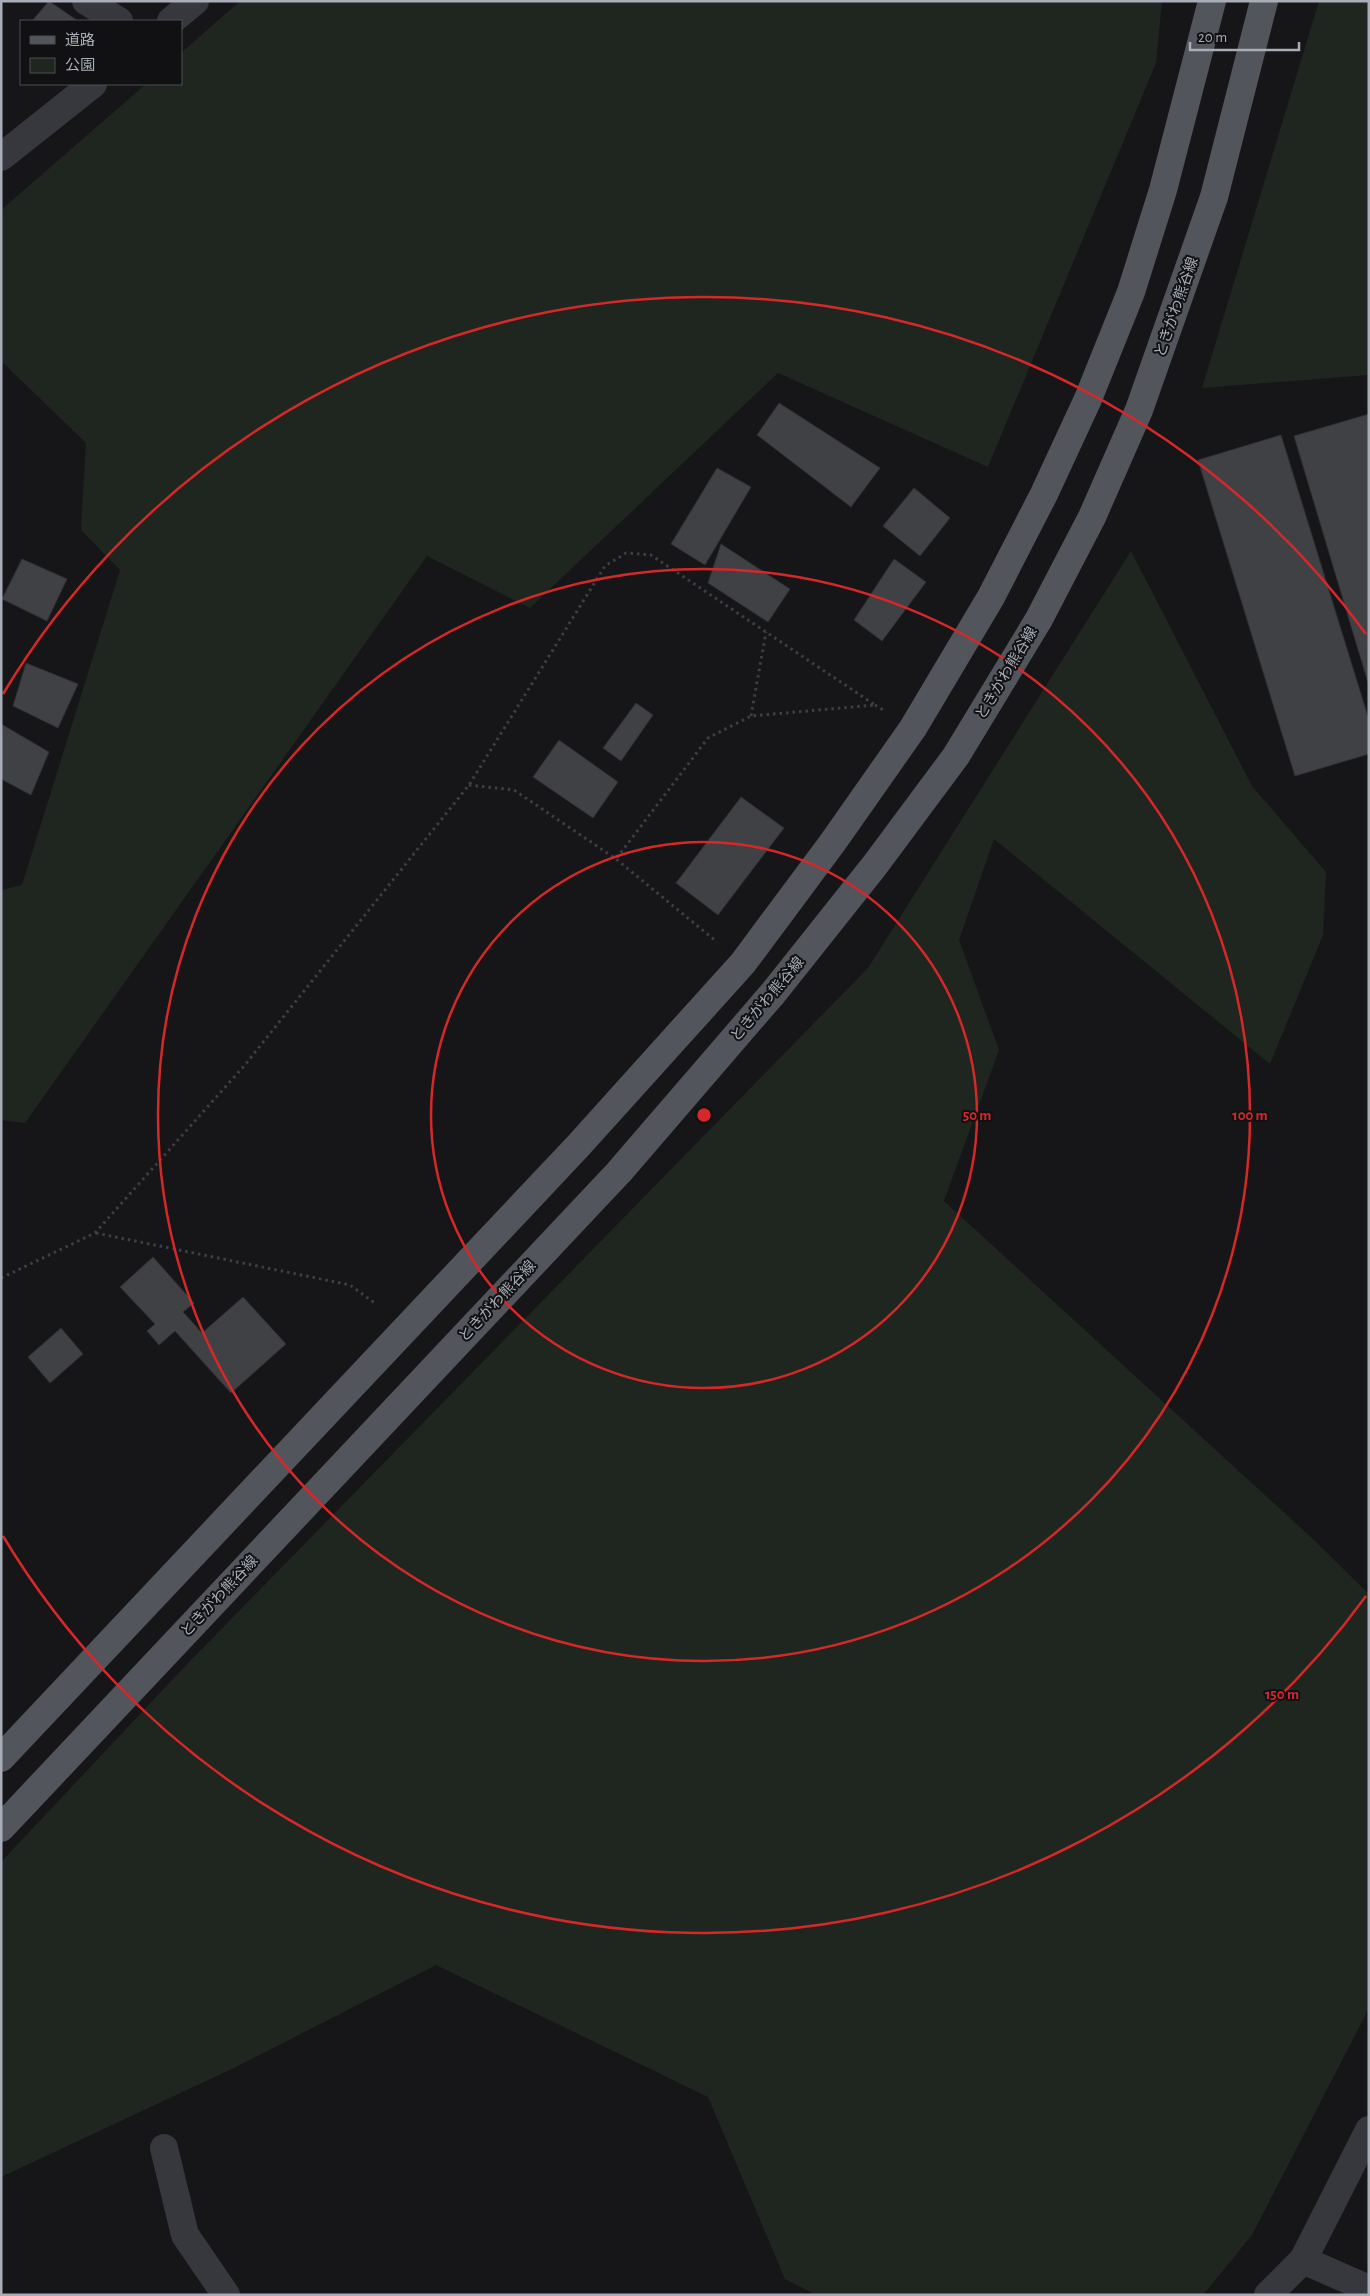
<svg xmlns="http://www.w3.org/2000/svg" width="1370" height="2296" font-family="'Alegreya Sans','Noto Sans JP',sans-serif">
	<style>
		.green { fill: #1e261f }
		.building { fill: #404145; stroke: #303034 }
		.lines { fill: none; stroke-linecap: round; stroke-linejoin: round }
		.path { stroke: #3d3f44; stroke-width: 3; stroke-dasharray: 2.5 4; stroke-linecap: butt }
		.minor { stroke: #37383d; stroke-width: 28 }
		.major { stroke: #53555c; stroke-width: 28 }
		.ring { fill: none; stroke: #d62828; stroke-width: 2.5 }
		.labels { text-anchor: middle; stroke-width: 4; stroke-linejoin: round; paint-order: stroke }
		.street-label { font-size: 15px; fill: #a8adb8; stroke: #111113 }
		.centre { fill: #d62828; stroke: #111113; stroke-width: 2.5 }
		.ring-label { font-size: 15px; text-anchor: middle; font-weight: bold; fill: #d62828; stroke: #111113; stroke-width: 4; stroke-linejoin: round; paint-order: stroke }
	</style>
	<rect width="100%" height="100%" fill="#161618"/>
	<g class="green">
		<polygon points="240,1 1162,1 1156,63 988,467 778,373 530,608 427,556 25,1123 1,1120 1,890 22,885 120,570 81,530 86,443 1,361 1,210 146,84 181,84 181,53"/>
		<polygon points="1319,1 1369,1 1369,375 1202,388"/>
		<polygon points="1131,551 1252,786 1326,872 1323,935 1270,1064 994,839 959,940 999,1050 944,1201 1313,1539 1369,1594 1369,2008 1252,2235 1203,2295 816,2295 785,2279 708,2097 436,1965 234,2068 1,2177 1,1862 189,1662 868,968"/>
	</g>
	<g class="building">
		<polygon points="49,1 78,21 32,21"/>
		<polygon points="779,403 880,468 851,507 757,435"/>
		<polygon points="1369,414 1369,686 1294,436"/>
		<polygon points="1281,435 1369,720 1369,754 1295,776 1198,460"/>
		<polygon points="717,468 751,487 705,565 671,544"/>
		<polygon points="914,488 950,518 920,556 883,526"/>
		<polygon points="721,544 790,589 768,622 708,583"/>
		<polygon points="22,559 67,579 47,621 2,599"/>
		<polygon points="894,559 926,582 882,641 854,620"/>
		<polygon points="26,663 78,684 58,728 13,706"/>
		<polygon points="636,703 653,715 621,761 603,748"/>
		<polygon points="1,724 49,752 31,795 1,779"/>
		<polygon points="559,740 618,782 593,818 533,777"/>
		<polygon points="741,797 784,828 718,915 676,883"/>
		<polygon points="153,1257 194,1303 183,1312 202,1333 243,1297 286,1344 231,1393 175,1331 159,1345 147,1331 155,1324 120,1287"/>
		<polygon points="61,1328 83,1354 50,1383 28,1357"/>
	</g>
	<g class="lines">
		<g class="path">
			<polyline points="875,705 885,711"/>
			<polyline points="751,716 766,632"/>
			<polyline points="469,785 514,790 616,859 717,942"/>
			<polyline points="96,1233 350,1285 376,1304"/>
			<polyline points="1,1278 95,1233 244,1066 469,785 605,566 626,553 651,555 875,705 751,716 708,738 616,859"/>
		</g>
		<g class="minor">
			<polyline points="86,1 119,21"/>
			<polyline points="171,21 195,1"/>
			<polyline points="1,157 93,84"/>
			<polyline points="164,2148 185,2235 226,2295"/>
			<polyline points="1303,2260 1369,2289"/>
			<polyline points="1268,2295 1303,2260 1369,2130"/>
		</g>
		<g class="major">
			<polyline points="1,1758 578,1146 743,963 833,842 913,728 991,597 1044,494 1088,399 1131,292 1163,190 1212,1"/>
			<polyline points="1,1828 619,1172 774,992 875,865 956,756 1039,619 1092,517 1139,410 1214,197 1264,1"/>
		</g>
	</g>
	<g class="ring">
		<circle cx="704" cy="1115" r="273"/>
		<circle cx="704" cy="1115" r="546"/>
		<path d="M1366 1596A818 818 0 0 1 3 1536M3 694A818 818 0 0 1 1366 634"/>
	</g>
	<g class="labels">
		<g class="street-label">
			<text transform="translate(1176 307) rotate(-71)" y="5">ときがわ熊谷線</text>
			<text transform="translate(1006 673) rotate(-59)" y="5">ときがわ熊谷線</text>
			<text transform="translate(767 999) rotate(-50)" y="5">ときがわ熊谷線</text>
			<text transform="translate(497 1301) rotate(-47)" y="5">ときがわ熊谷線</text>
			<text transform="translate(219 1596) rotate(-47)" y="5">ときがわ熊谷線</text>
		</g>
	</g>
	<circle cx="704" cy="1115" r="8" class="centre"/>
	<g class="ring-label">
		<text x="977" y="1120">50 m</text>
		<text x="1250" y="1120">100 m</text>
		<text x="1282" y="1699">150 m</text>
	</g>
	<rect width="1370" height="2296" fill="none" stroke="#a8adb8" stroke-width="5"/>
	<rect x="20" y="20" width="162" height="65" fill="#111113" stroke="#4d4f55"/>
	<rect x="30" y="36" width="25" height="8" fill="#53555c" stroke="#4d4f55"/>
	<text x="65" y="45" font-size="15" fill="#a8adb8">道路</text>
	<rect x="30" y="58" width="25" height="15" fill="#1e261f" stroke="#4d4f55"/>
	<text x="65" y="70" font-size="15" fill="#a8adb8">公園</text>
	<path d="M1190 42v8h109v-8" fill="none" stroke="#a8adb8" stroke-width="2.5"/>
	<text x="1198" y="42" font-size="15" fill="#a8adb8" stroke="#111113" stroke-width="4" paint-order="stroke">20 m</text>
</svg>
